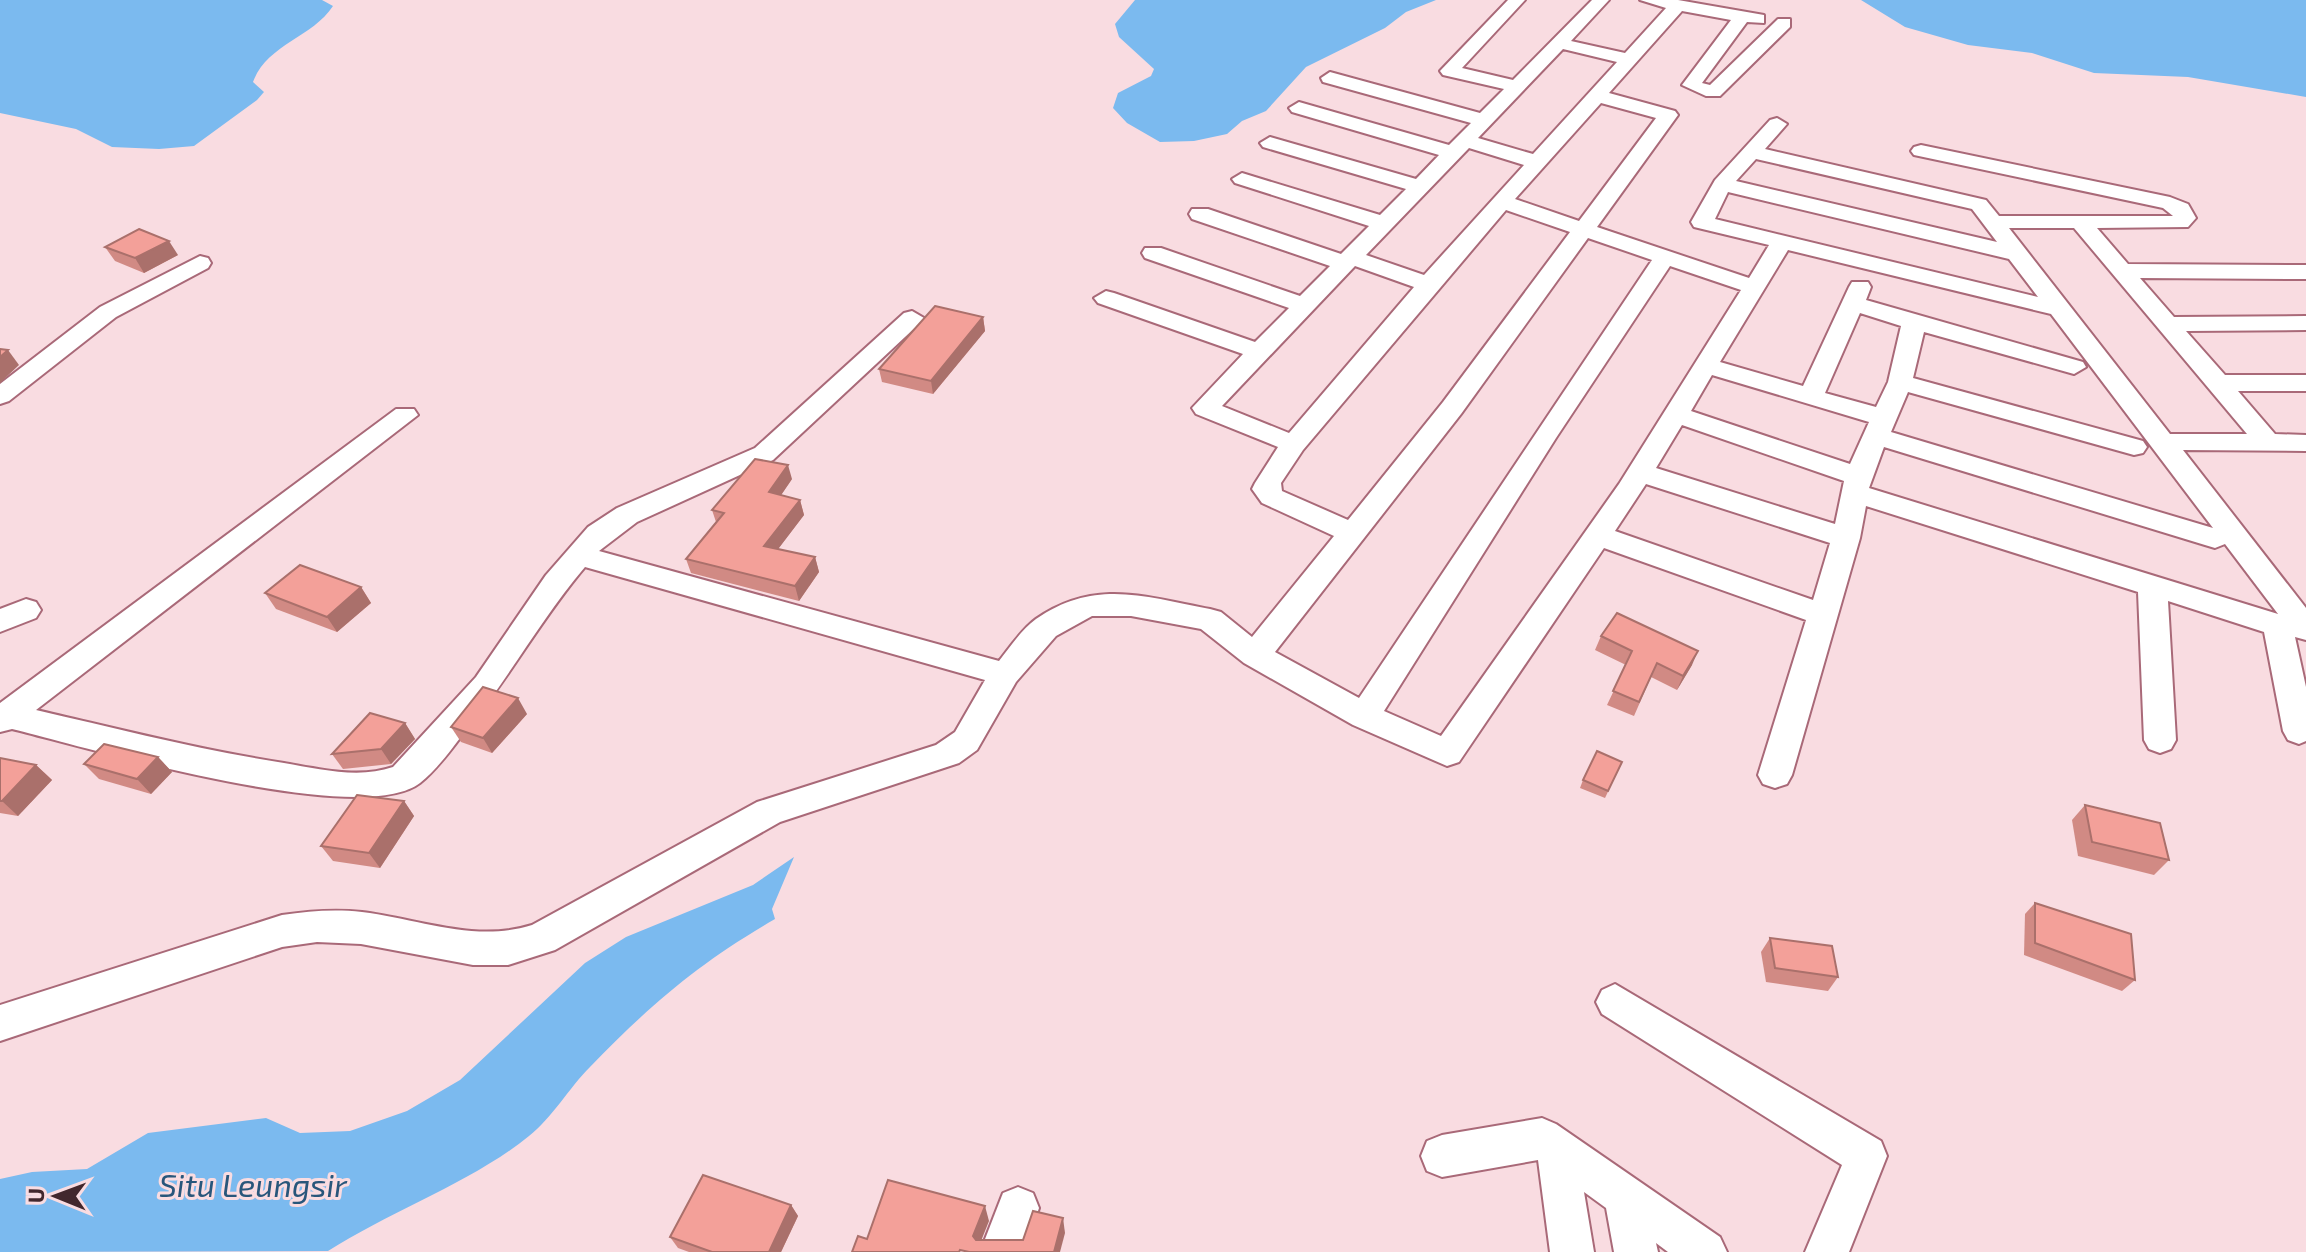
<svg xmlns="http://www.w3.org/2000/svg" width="2306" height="1252" font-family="'Exo 2',sans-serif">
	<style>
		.water { fill: #7bbaef }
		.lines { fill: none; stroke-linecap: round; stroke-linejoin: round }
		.minor-casing { stroke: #a96978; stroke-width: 4 }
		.minor { fill: #fff; fill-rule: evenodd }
		.wall { fill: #d18a84 }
		.shaded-wall { fill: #aa706b }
		.building { fill: #f3a099; stroke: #aa706b; stroke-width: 2 }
		.labels { text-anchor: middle; stroke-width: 6; stroke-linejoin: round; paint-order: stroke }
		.near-water-label { font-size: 32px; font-style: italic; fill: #28567b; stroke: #f9dce1 }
	</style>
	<rect width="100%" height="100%" fill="#f9dce1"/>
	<g class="water">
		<path d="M0,0H322L333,6C312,38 267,44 253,82L264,92L257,100L194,146L159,149L112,147L76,129L0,113Z"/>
		<polygon points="1135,0 1436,0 1406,12 1385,28 1306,67 1266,111 1242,121 1227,134 1194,141 1160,142 1127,123 1113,108 1118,93 1151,76 1154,69 1119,37 1115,24"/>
		<polygon points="1861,0 2306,0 2306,97 2188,77 2094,73 2032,53 1968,45 1905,27"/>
		<path d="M794,857L772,909L775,919C699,963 651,1004 590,1067C569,1088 552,1118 529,1136C474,1181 391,1211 328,1251L0,1252V1179L32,1172L87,1169L148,1133L266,1118L300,1133L350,1131L407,1111L460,1080L585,963L626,937L753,885Z"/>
	</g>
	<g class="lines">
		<defs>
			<g id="minor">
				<path d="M1508,0H1525L1462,68L1513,80L1592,0H1609L1571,41L1625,53L1666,8L1640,0H1678L1764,15V23L1747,22L1702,83L1710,85L1778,19H1790V27L1720,96H1706L1682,85L1731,20L1682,11L1609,93L1675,111L1678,115L1597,227L1749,278L1769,245L1694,227L1691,222L1715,180L1770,120L1777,118L1787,124L1765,149L1986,200L1999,216H2173L2163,208L1914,155L1911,151L1914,147L1921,145L2170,197L2188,204L2196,218L2188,227L2097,228L2128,264L2306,265V279L2140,278L2174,317L2306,316V330L2186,331L2225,375H2306V391H2238L2275,434L2306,435V451L2183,450L2306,608V640L2295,637L2306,687V741L2299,744L2288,740L2283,731L2264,632L2168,601L2176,740L2171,749L2160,753L2149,749L2144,740L2138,592L1866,506L1860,538L1792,775L1787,784L1775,788L1763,784L1758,775L1806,620L1604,548L1459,762L1447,766L1353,725L1244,663L1201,629L1131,616H1092L1056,636L1016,682L977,750L959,763L780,822L555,950L508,965H473L361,944L317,942L282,947L0,1041V1005L282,915C309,911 335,909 362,912C419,919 475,943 532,925L757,802L936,745L955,732L985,680L585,567C539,621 506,684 460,738C448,754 435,771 420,783C360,829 89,748 12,729L0,732V703L396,409H414L418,415L36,710C119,729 200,750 284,763C319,769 359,779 393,767L476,677L546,575L588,527L617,508L755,448L904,313L912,311L924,318L920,323L773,460L637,522L599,551L999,661C1010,647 1022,629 1036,619C1095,578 1146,597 1210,609L1221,612L1252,637L1334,536L1262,503L1252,489L1255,483L1278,447L1196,414L1192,408L1243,354L1098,303L1094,298L1106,291L1114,293L1255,342L1289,308L1145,258L1142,253L1145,248H1161L1300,296L1330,266L1192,219L1189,214L1192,209H1208L1341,254L1369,226L1235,183L1232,179L1242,173L1380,215L1406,189L1263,147L1260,143L1270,137L1416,179L1439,155L1292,112L1289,108L1299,102L1449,145L1471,123L1323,82L1321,78L1330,72L1480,113L1504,89L1443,75L1440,71ZM1563,49L1617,62L1533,154L1478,138ZM1601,103L1656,118L1579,221L1515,199ZM1469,148L1524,165L1424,275L1366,255ZM1756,159L1972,209L1997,242L1736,181ZM1728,192L2009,259L2038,297L1715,219ZM1506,210L1570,232L1443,402L1348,520L1282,491L1281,483L1303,450ZM2009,228H2074L2247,434H2170ZM1588,238L1652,260L1359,698L1275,652L1461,414ZM1788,250L2051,314L2213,528L1891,432L1908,392L2134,455L2143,453L2147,447L2143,441L1913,378L1924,332L2074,374L2086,367L2083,362L1866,300L1871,287L1868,282H1852L1849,287L1803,386L1720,362ZM1355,266L1414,287L1289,433L1222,406ZM1670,266L1741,290L1619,484L1441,736L1384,711L1556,438ZM1860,313L1901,326L1888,382L1876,407L1825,393ZM1712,375L1869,422L1850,464L1691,411ZM1682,425L1844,481L1835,524L1656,468ZM1884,447L2205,545L2215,548L2225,544L2278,614L1869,488ZM1646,484L1830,543L1813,600L1615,531Z"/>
				<polygon points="200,256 208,258 211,263 208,268 116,317 9,401 0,404 0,384 100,307"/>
				<polygon points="26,599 36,602 41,610 36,618 0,632 0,609"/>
				<polygon points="1615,984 1881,1141 1887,1156 1849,1252 1805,1252 1842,1165 1602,1014 1596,1002 1602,990"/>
				<polygon points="1542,1118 1556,1124 1720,1237 1727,1252 1668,1252 1656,1243 1658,1252 1614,1252 1606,1208 1584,1192 1594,1252 1550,1252 1538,1160 1442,1177 1427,1171 1421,1156 1427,1141 1442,1135"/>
				<polygon points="1018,1187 1033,1193 1039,1208 1024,1252 980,1252 1003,1193"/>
			</g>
		</defs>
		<use href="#minor" class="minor-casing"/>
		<use href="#minor" class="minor"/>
	</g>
	<g class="wall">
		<polygon points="105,247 178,255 144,273 115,261"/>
		<polygon points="983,317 985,331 933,394 882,382 879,369"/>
		<polygon points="792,479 781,495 800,500 804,515 778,549 815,557 819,572 799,601 691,573 686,559 716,522 712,510"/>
		<polygon points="361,587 371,603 337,632 276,609 265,593"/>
		<polygon points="1601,636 1692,665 1677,690 1651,677 1634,716 1607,705 1626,665 1595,650"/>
		<polygon points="527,714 492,753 461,742 451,727"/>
		<polygon points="405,723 415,739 391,764 343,769 332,754"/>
		<polygon points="158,757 172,772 151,794 99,779 84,764"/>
		<polygon points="0,758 36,765 52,780 18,816 0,813"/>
		<polygon points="1622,762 1605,798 1580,788 1583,780"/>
		<polygon points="404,801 414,816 380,868 333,861 321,846"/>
		<polygon points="2085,805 2169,860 2154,875 2078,856 2072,820"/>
		<polygon points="2035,903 2135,980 2122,991 2024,955 2025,914"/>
		<polygon points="1770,938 1838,977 1828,991 1766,982 1761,952"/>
		<polygon points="791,1205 798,1216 781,1252 689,1252 678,1248 670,1237"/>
	</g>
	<g class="shaded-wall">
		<polygon points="169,241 178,255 144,273 135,258"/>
		<polygon points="983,317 985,331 933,394 931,381"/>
		<polygon points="8,350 19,365 0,383 0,357"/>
		<polygon points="788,465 792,479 773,507 769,492"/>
		<polygon points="800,500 804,515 769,561 764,546"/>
		<polygon points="815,557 819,572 799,601 795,586"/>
		<polygon points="361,587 371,603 337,632 327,617"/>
		<polygon points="1698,651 1692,665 1677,690 1683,676"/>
		<polygon points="518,698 527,714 492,753 483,738"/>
		<polygon points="405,723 415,739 391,764 381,749"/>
		<polygon points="158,757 172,772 151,794 137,779"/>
		<polygon points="36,765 52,780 18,816 2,801"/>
		<polygon points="404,801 414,816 380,868 369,853"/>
		<polygon points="791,1205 798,1216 781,1252 769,1252"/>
		<polygon points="985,1206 989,1221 977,1251 973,1236"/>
		<polygon points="1063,1218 1065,1233 1060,1252 1054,1252"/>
	</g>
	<g class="building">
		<polygon points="139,229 169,241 135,258 105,247"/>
		<polygon points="935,306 983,317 931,381 879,369"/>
		<polygon points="0,349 8,350 0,357"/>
		<polygon points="755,459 788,465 769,492 800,500 764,546 815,557 795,586 686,559 724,513 712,510"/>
		<polygon points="300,565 361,587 327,617 265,593"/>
		<polygon points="1617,613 1698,651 1683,676 1657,663 1639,702 1613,691 1632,651 1601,636"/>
		<polygon points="483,687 518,698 483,738 451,727"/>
		<polygon points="370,713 405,723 381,749 332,754"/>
		<polygon points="104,744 158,757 137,779 84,764"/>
		<polygon points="1597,751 1622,762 1608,791 1583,780"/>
		<polygon points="0,758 36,765 2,801 0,801"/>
		<polygon points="357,795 404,801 369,853 321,846"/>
		<polygon points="2085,805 2160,823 2169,860 2092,842"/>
		<polygon points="2035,903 2131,934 2135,980 2035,943"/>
		<polygon points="1770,938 1832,946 1838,977 1775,968"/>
		<polygon points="703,1175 791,1205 769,1252 712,1252 670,1237"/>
		<polygon points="888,1180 985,1206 973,1236 976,1240 1023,1240 1033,1211 1063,1218 1054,1252 969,1252 960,1250 959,1252 852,1252 858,1236 867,1239"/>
	</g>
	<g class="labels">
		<g class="near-water-label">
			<text x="253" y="1197">Situ Leungsir</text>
		</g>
	</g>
	<g transform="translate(56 1196) rotate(271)" stroke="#f9dce1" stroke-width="6" paint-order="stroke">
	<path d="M0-6L14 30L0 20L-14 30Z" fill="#42272d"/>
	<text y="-12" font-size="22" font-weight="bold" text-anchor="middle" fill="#42272d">U</text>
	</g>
</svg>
